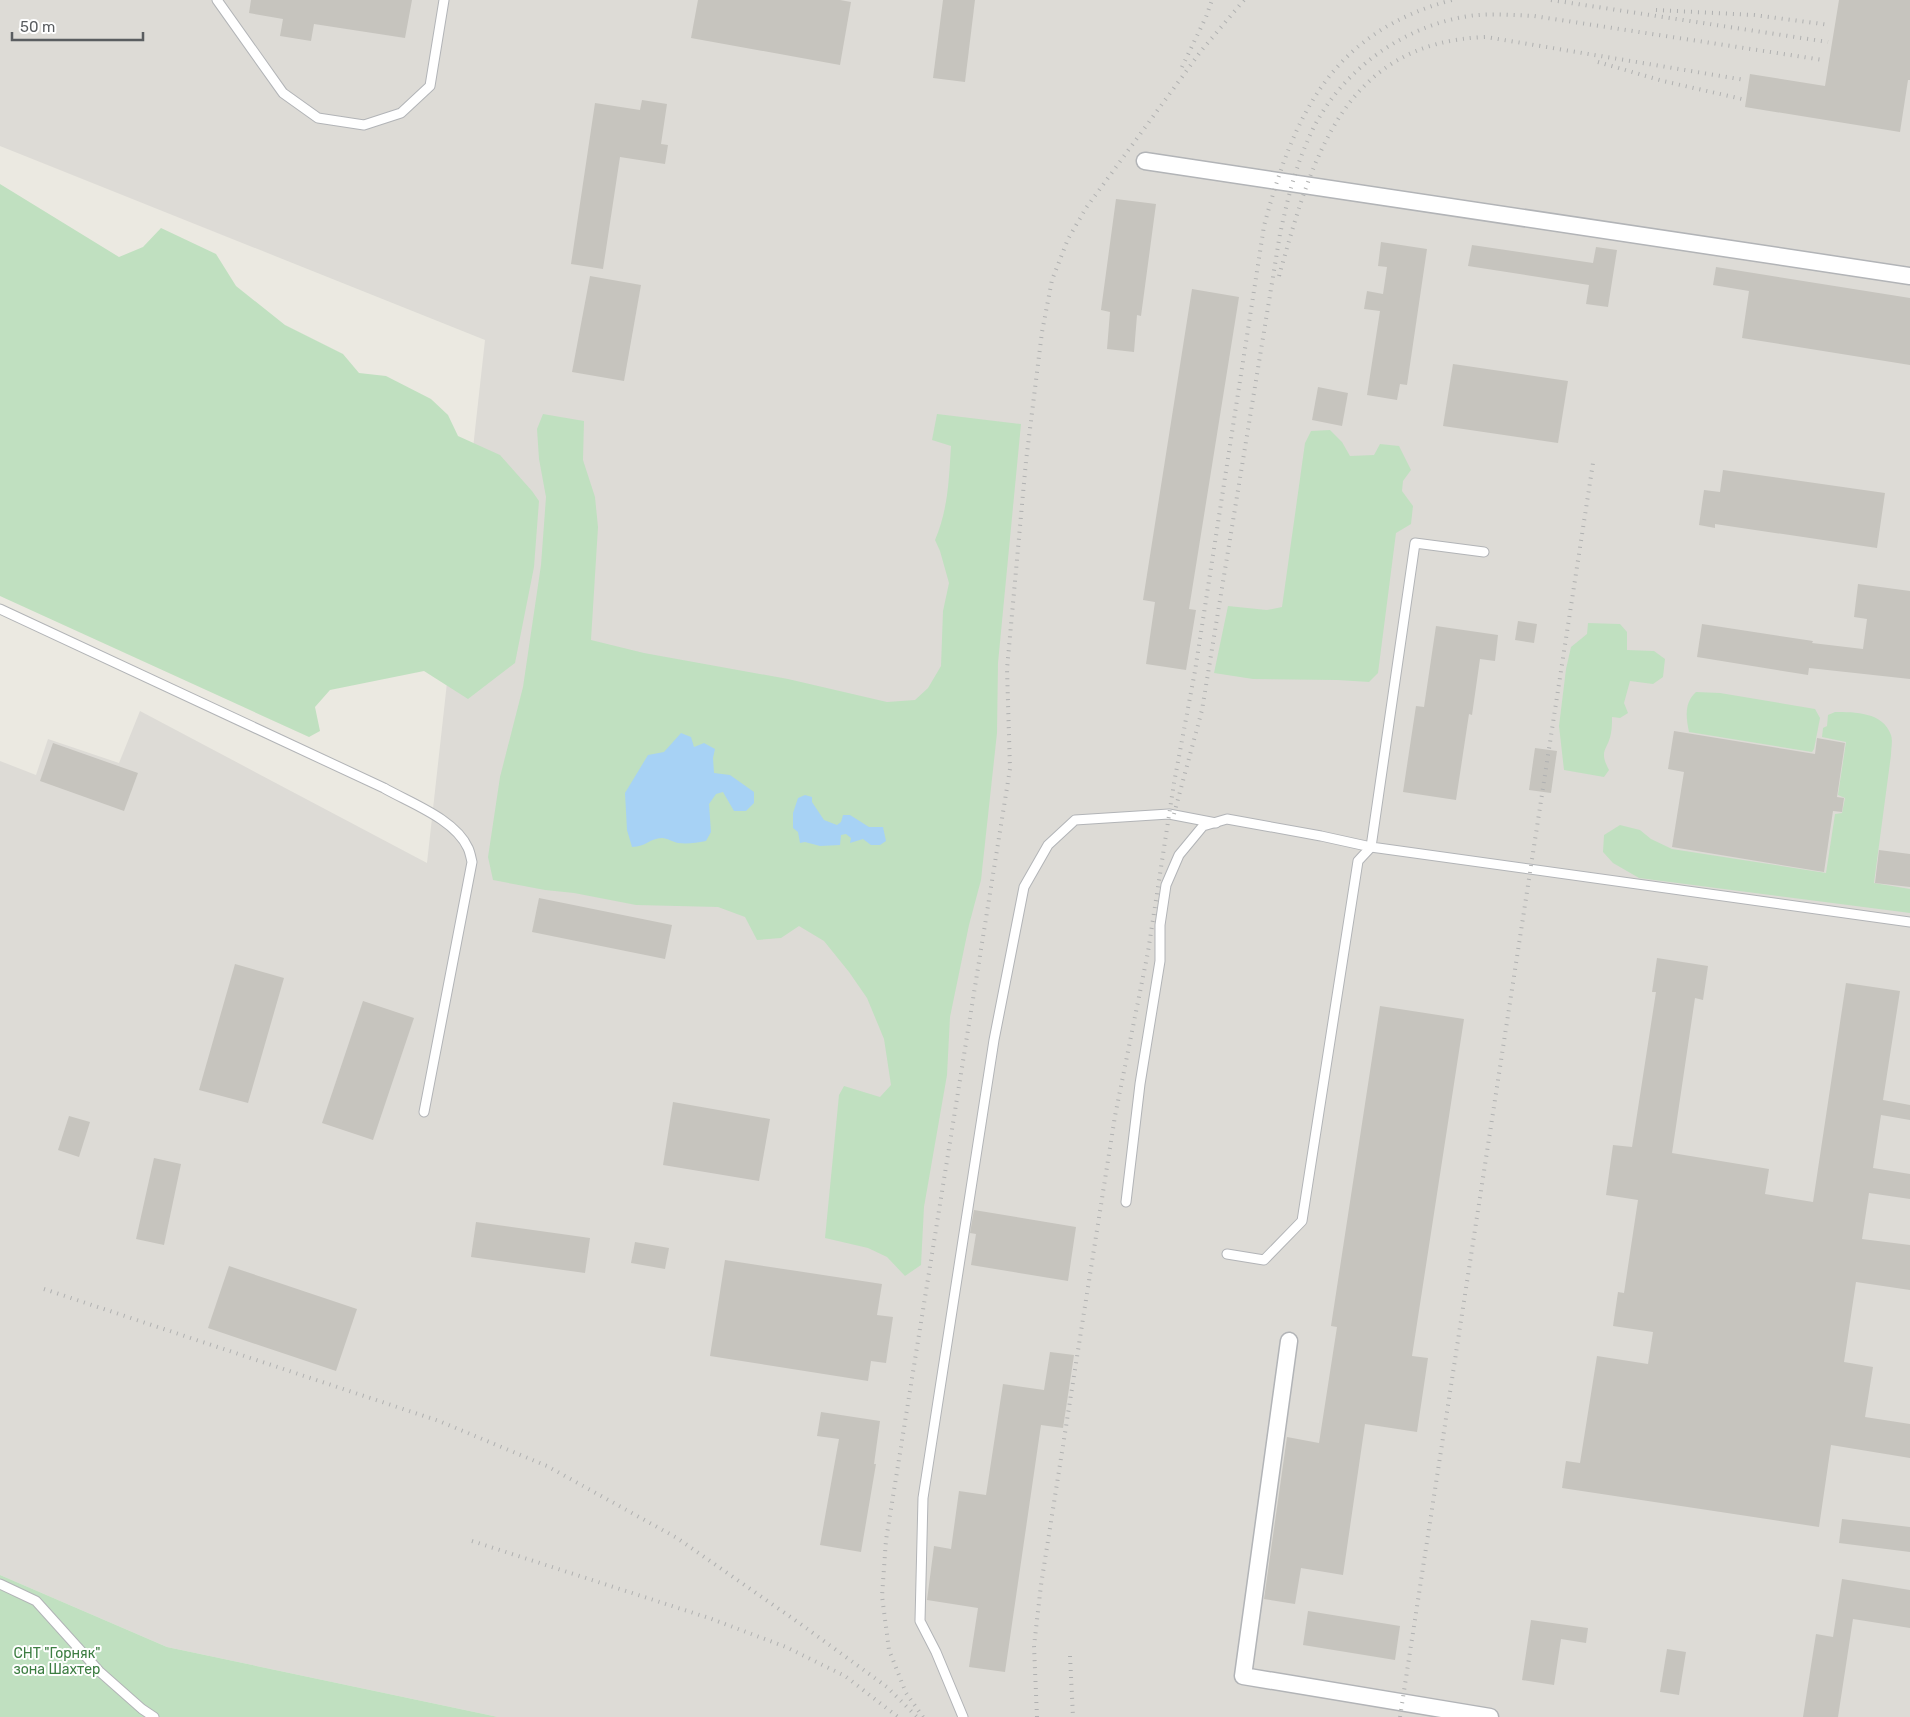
<svg xmlns="http://www.w3.org/2000/svg" width="1910" height="1717" font-family="Rubik,sans-serif">
	<style>
		.industrial { fill: #dddbd6 }
		.green { fill: #c0e0c0 }
		.water { fill: #a7d2f5 }
		.building { fill: #c6c4be }
		.lines { fill: none; stroke-linecap: round; stroke-linejoin: round }
		.service-casing { stroke: #b2b4b7; stroke-width: 11 }
		.minor-casing { stroke: #b2b4b7; stroke-width: 19 }
		.service { stroke: #fff; stroke-width: 9 }
		.minor { stroke: #fff; stroke-width: 16 }
		.rail { stroke: #b0b1b1; stroke-width: 4; stroke-dasharray: 1 6; stroke-linecap: butt }
		.labels { text-anchor: middle; stroke-width: 4; stroke-linejoin: round; paint-order: stroke }
		.park-label { font-size: 14px; fill: #3c7d41; stroke: #fff }
	</style>
	<rect width="100%" height="100%" fill="#ebe9e1"/>
	<polygon class="industrial" points="0,0 1910,0 1910,1717 498,1717 167,1647 0,1575 0,761 36,775 48,739 119,763 140,711 427,863 485,340 0,146"/>
	<g class="green">
		<polygon points="0,184 119,257 143,247 161,228 216,254 236,286 285,325 343,354 359,373 386,376 431,399 448,415 458,436 500,455 532,491 539,501 534,567 515,663 468,699 424,671 330,690 315,707 320,731 309,737 0,596"/>
		<path d="M543,414L584,421L583,460L595,497L598,527L591,640L644,653L788,679L887,702L915,700L928,688L941,666L943,611L949,583L940,551L935,540C948,510 949,479 951,446L932,440L937,414L1021,424L998,663L997,733L981,880L969,925L950,1017L947,1075L924,1207L921,1265L905,1276L887,1257L868,1248L825,1238L839,1095L844,1086L880,1097L891,1085L884,1039L867,998L849,972L824,941L799,926L781,938L757,940L745,917L718,907L636,905L574,893L545,890L493,880L488,857L500,777L523,687L541,565L546,497L539,459L537,429Z"/>
		<polygon points="1330,430 1342,442 1350,456 1374,455 1380,444 1399,446 1411,470 1403,481 1402,491 1413,506 1411,524 1396,533 1378,673 1369,682 1337,680 1253,679 1214,673 1228,606 1267,610 1282,607 1305,443 1311,431"/>
		<path d="M1588,623L1620,624L1627,632V650L1654,651L1665,659L1663,677L1653,684L1630,681L1624,703L1628,713L1620,718L1612,717C1612,722 1612,728 1611,733C1608,751 1598,749 1609,770L1604,777L1564,770L1559,726L1566,669L1571,647L1587,634Z"/>
		<path d="M1696,692L1720,693L1815,709L1820,718L1814,749L1812,752L1689,732C1686,717 1684,703 1696,692Z"/>
		<path d="M1835,712C1855,712 1883,712 1891,735C1893,741 1891,748 1891,755L1874,883L1910,889V913L1639,878L1613,863L1603,852L1604,835L1620,825L1640,830L1651,839L1672,849L1826,873L1835,814L1842,813L1845,798L1838,795L1846,742L1822,737L1823,728L1827,726L1828,715Z"/>
		<polygon points="0,1575 167,1647 498,1717 0,1717"/>
	</g>
	<g class="water">
		<path d="M681,733L691,737L694,747L704,743L715,749L713,758L714,773L730,775L754,792V803L746,811H734L723,792L716,794L709,804L711,832L706,841C696,843 687,844 678,843C673,842 667,838 662,838C650,838 646,847 632,847L627,830L625,793L648,755L664,752Z"/>
		<polygon points="805,795 812,797 812,802 824,820 837,825 841,822 843,815 850,815 869,827 883,827 886,841 880,845 871,845 863,839 850,843 851,838 846,834 841,835 840,845 820,846 805,842 800,843 798,832 793,828 793,813 798,798"/>
	</g>
	<g class="building">
		<polygon points="251,0 412,0 405,38 314,24 311,41 280,36 283,19 249,13"/>
		<polygon points="698,0 840,0 851,2 840,65 691,38"/>
		<polygon points="943,0 975,0 965,82 933,78"/>
		<polygon points="1839,0 1910,0 1910,80 1908,80 1900,132 1745,107 1750,74 1825,86"/>
		<polygon points="642,100 667,104 661,144 668,145 665,164 620,157 603,269 571,264 595,103 640,110"/>
		<polygon points="1116,199 1156,204 1141,316 1137,315 1134,352 1107,349 1110,312 1101,310"/>
		<polygon points="1381,242 1427,249 1407,385 1400,384 1397,400 1367,395 1380,311 1364,309 1367,291 1383,294 1387,267 1378,266"/>
		<polygon points="1472,245 1593,263 1596,247 1617,250 1608,307 1586,304 1589,285 1468,266"/>
		<polygon points="1716,267 1910,298 1910,365 1742,338 1749,291 1713,285"/>
		<polygon points="590,276 641,285 624,381 572,372"/>
		<polygon points="1192,289 1239,297 1189,609 1196,610 1186,670 1146,664 1155,602 1143,600"/>
		<polygon points="1453,364 1568,381 1558,443 1443,426"/>
		<polygon points="1318,387 1348,393 1342,426 1312,420"/>
		<polygon points="1723,470 1885,493 1877,548 1715,524 1715,528 1699,525 1704,490 1720,492"/>
		<polygon points="1858,584 1910,591 1910,679 1809,668 1808,675 1697,657 1702,624 1813,641 1812,643 1863,649 1867,619 1854,617"/>
		<polygon points="1518,621 1537,624 1534,643 1515,640"/>
		<polygon points="1436,626 1498,635 1495,661 1480,659 1472,715 1469,714 1456,800 1403,792 1416,706 1424,707"/>
		<polygon points="1674,731 1815,754 1817,738 1845,743 1837,797 1844,798 1842,812 1833,811 1824,872 1672,847 1684,772 1668,769"/>
		<polygon points="53,743 138,773 124,811 40,781"/>
		<polygon points="1535,748 1557,751 1551,793 1529,790"/>
		<polygon points="1879,850 1910,854 1910,887 1875,883"/>
		<polygon points="539,898 672,925 665,959 532,932"/>
		<polygon points="1657,958 1708,966 1703,1000 1695,998 1672,1153 1769,1169 1765,1194 1813,1202 1846,983 1900,991 1883,1100 1910,1105 1910,1120 1881,1115 1873,1168 1910,1174 1910,1199 1869,1193 1862,1239 1910,1245 1910,1290 1856,1282 1844,1362 1873,1367 1865,1417 1910,1424 1910,1458 1831,1445 1819,1527 1562,1488 1566,1461 1580,1463 1597,1356 1648,1364 1653,1332 1613,1326 1618,1292 1624,1293 1638,1200 1606,1195 1613,1145 1632,1147 1656,992 1652,992"/>
		<polygon points="235,964 284,978 248,1103 199,1090"/>
		<polygon points="363,1001 414,1018 373,1140 322,1123"/>
		<polygon points="1380,1006 1464,1019 1412,1356 1428,1358 1417,1432 1365,1424 1343,1575 1301,1568 1295,1604 1264,1599 1287,1437 1319,1443 1337,1327 1331,1326"/>
		<polygon points="673,1102 770,1119 759,1181 663,1165"/>
		<polygon points="69,1116 90,1122 79,1157 58,1150"/>
		<polygon points="154,1158 181,1164 164,1245 136,1239"/>
		<polygon points="974,1210 1076,1227 1068,1281 971,1265 976,1234 970,1233"/>
		<polygon points="476,1222 590,1238 585,1273 471,1257"/>
		<polygon points="635,1242 669,1248 665,1269 631,1263"/>
		<polygon points="725,1260 882,1284 877,1315 893,1317 886,1363 871,1361 868,1381 710,1356"/>
		<polygon points="229,1266 357,1309 336,1371 208,1328"/>
		<polygon points="1050,1352 1074,1355 1063,1428 1041,1425 1005,1672 969,1667 978,1608 927,1600 934,1546 951,1549 959,1491 986,1495 1003,1384 1044,1390"/>
		<polygon points="821,1412 880,1421 874,1464 876,1464 861,1552 820,1545 839,1439 817,1436"/>
		<polygon points="1842,1519 1910,1527 1910,1552 1839,1543"/>
		<polygon points="1842,1579 1910,1590 1910,1628 1853,1619 1838,1717 1803,1717 1816,1634 1833,1637"/>
		<polygon points="1308,1611 1400,1626 1395,1660 1303,1645"/>
		<polygon points="1531,1620 1588,1628 1586,1643 1561,1639 1554,1685 1522,1680"/>
		<polygon points="1667,1649 1686,1652 1679,1695 1660,1692"/>
	</g>
	<g class="lines">
		<defs>
			<g id="service">
				<polyline points="217,0 283,93 318,118 364,125 401,113 430,86 444,0"/>
				<polyline points="1484,552 1415,543 1371,847 1910,922"/>
				<path d="M0,609L384,788C410,803 455,819 468,848C470,852 471,858 472,862L424,1112"/>
				<polyline points="1126,1202 1140,1084 1160,961 1160,925 1166,885 1179,855 1203,826 1227,819 1321,836 1371,847 1358,861 1302,1221 1264,1260 1227,1254"/>
				<polyline points="0,1584 36,1601 99,1671 142,1709 154,1717"/>
				<polyline points="963,1717 936,1652 920,1621 923,1498 994,1040 1024,887 1048,845 1075,820 1169,814 1216,823"/>
			</g>
			<g id="minor">
				<polyline points="1145,161 1910,276"/>
				<polyline points="1289,1341 1243,1676 1490,1717"/>
			</g>
		</defs>
		<use href="#service" class="service-casing"/>
		<use href="#minor" class="minor-casing"/>
		<use href="#service" class="service"/>
		<use href="#minor" class="minor"/>
		<g class="rail">
			<polyline points="1551,0 1828,42"/>
			<polyline points="1656,10 1754,15 1830,25"/>
			<polyline points="1598,62 1663,81 1742,99"/>
			<polyline points="1182,67 1206,17 1212,0"/>
			<path d="M1279,276C1312,160 1342,42 1486,37L1745,80"/>
			<path d="M1174,814L1202,710L1280,234C1287,202 1294,172 1307,142C1334,76 1398,27 1469,16C1490,13 1512,15 1534,16L1823,60"/>
			<polyline points="44,1289 439,1421 547,1466 677,1538 802,1625 887,1687 917,1717"/>
			<polyline points="472,1541 709,1618 786,1647 845,1676 898,1717"/>
			<polyline points="1070,1656 1073,1717"/>
			<polyline points="923,1717 906,1693 889,1650 882,1596 886,1540 1010,769 1007,669 1026,461 1042,332 1052,280 1068,239 1086,208 1201,51 1244,0"/>
			<path d="M1037,1717L1034,1646L1041,1585L1115,1116L1148,952L1174,783L1195,671L1264,226C1294,114 1332,32 1452,0"/>
			<polyline points="1400,1717 1593,463"/>
		</g>
	</g>
	<g class="labels">
		<g class="park-label">
			<text x="57" y="1658">СНТ "Горняк"<tspan x="57" dy="16">зона Шахтер</tspan></text>
		</g>
	</g>
	<path d="M12 32v8h131v-8" fill="none" stroke="#5a5d60" stroke-width="2.5"/>
	<text x="20" y="32" font-size="15" fill="#5a5d60" stroke="#ffffff" stroke-width="4" paint-order="stroke">50 m</text>
</svg>
